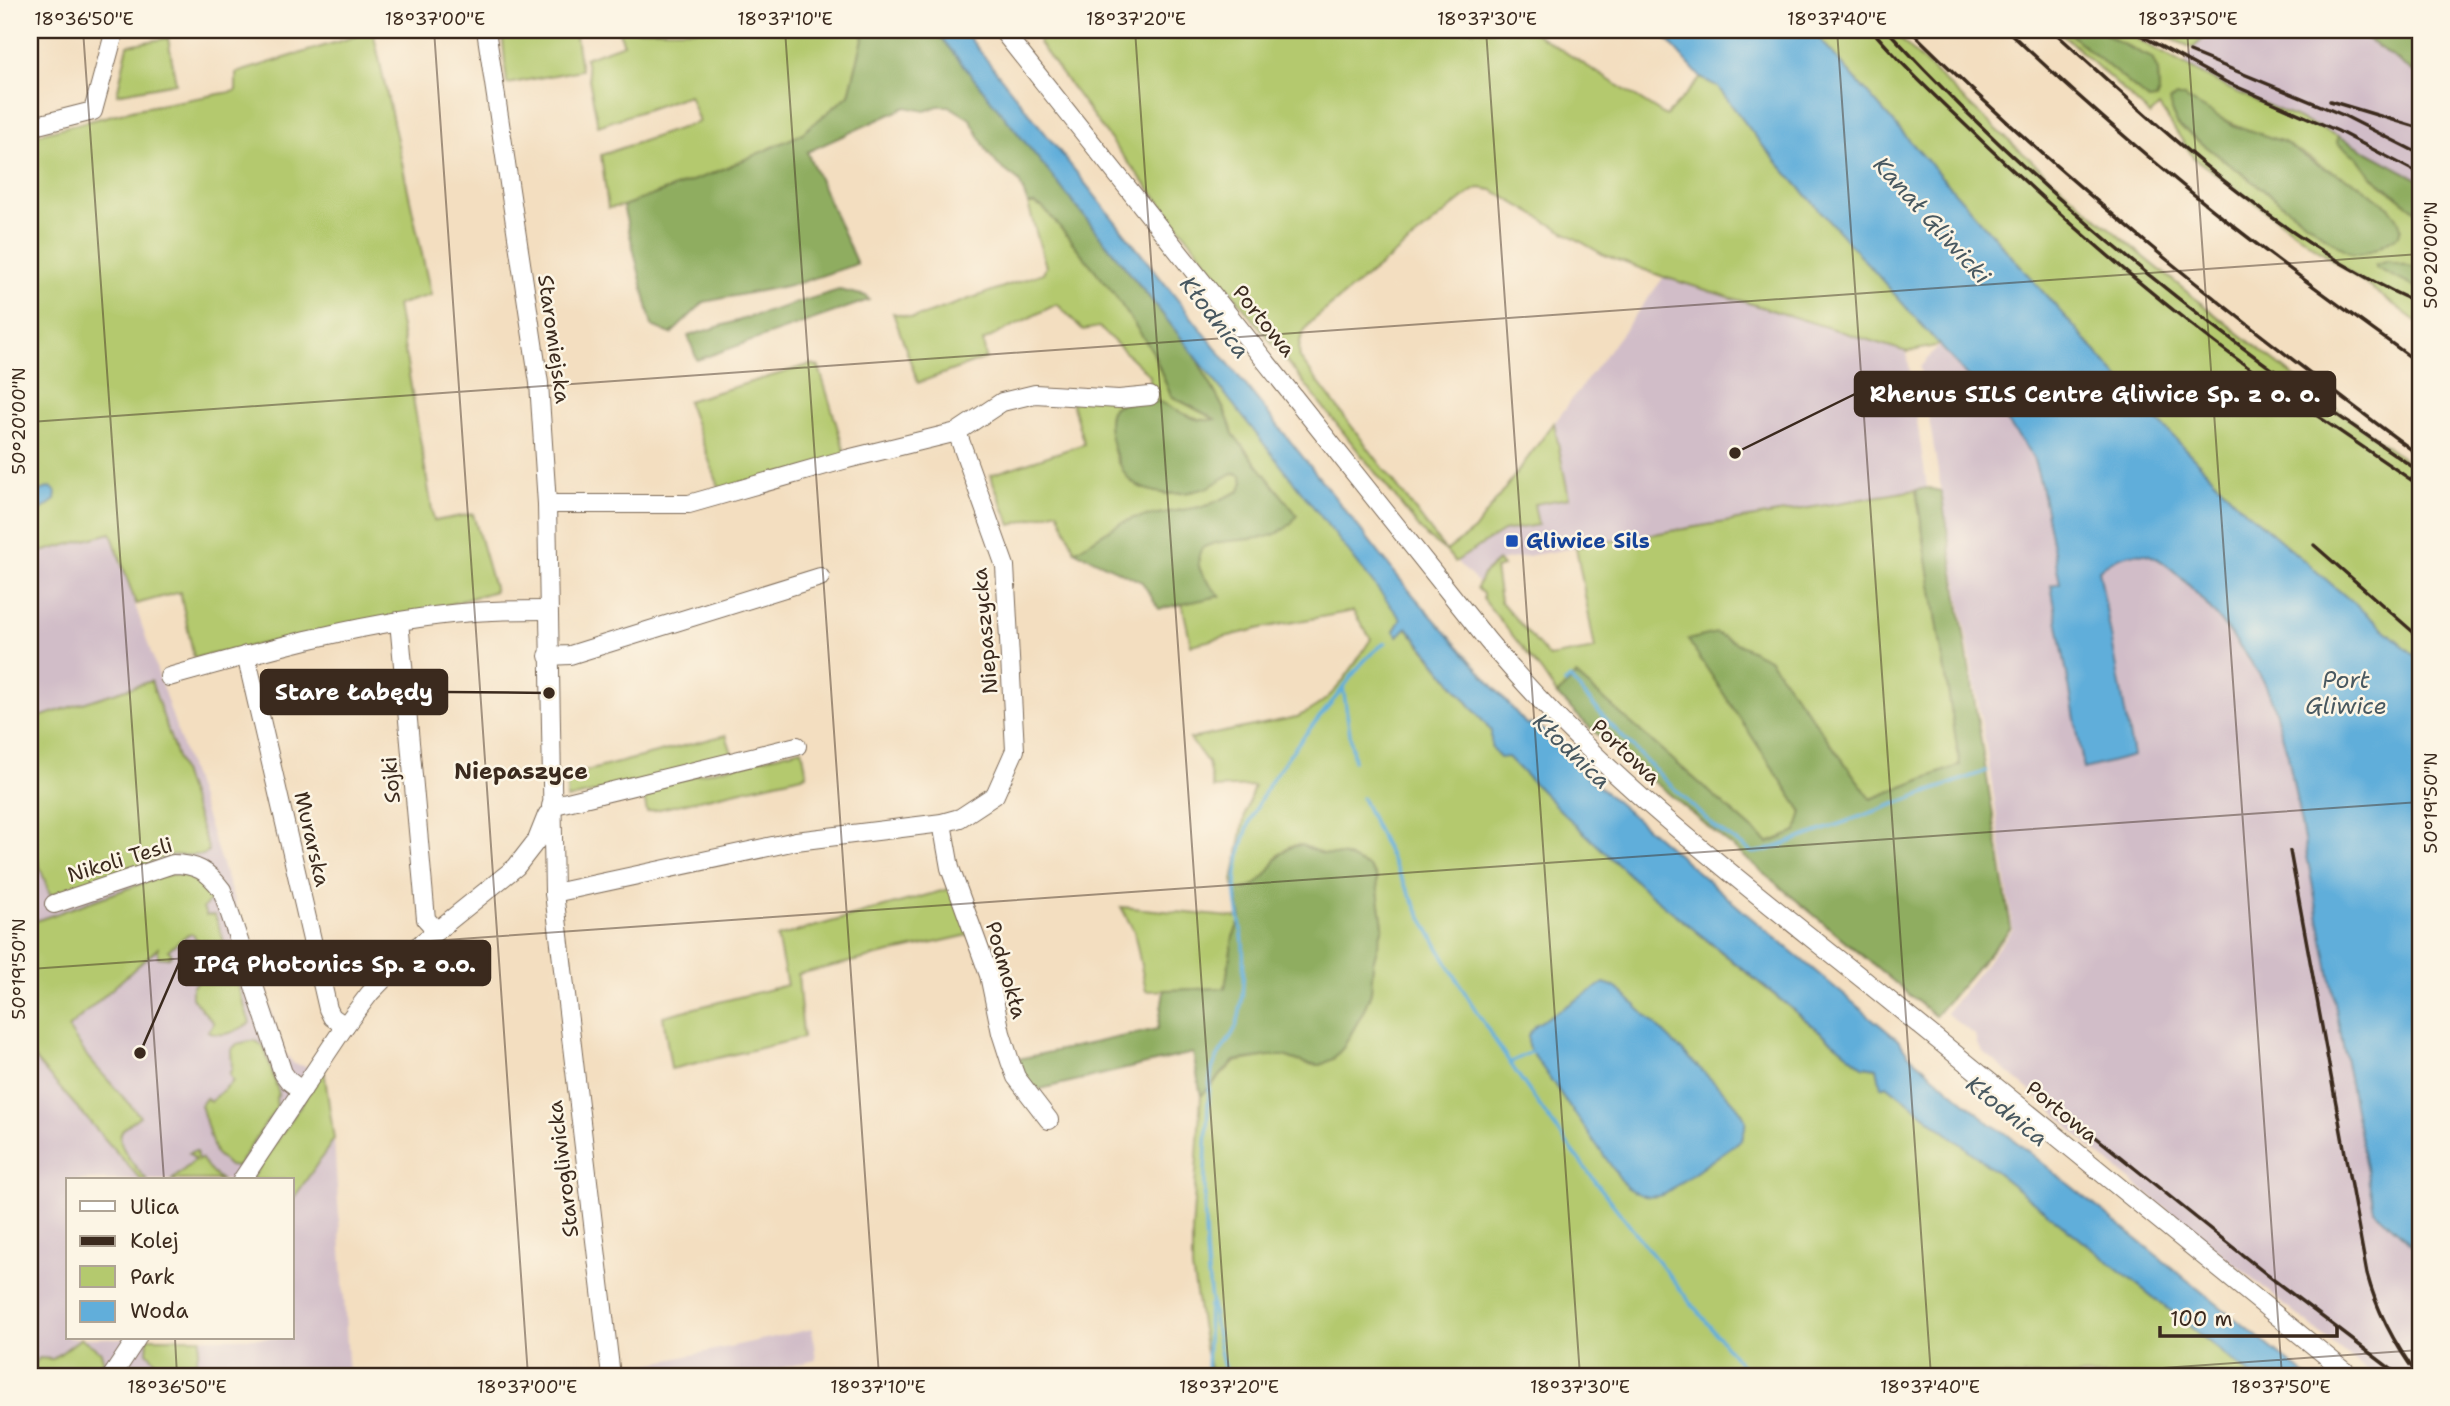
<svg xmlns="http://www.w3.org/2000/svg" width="2450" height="1406" font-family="'Shantell Sans',sans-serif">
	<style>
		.industrial { fill: #d1bdc8; fill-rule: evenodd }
		.green { fill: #b4c96e; stroke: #787a46; stroke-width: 2; fill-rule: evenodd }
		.forest { fill: #8fad61; stroke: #656c40; stroke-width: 2 }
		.water { fill: #61aeda; stroke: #4e6c7c; stroke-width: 2 }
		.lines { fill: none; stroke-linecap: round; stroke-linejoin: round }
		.stream { stroke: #61aeda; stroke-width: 3.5 }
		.minor-casing { stroke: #7b6957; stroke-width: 20 }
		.minor { stroke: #fff; stroke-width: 18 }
		.rail { stroke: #3b2a1e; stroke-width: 3.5 }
		.ticks { fill: none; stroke: #3b2a1e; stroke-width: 2; stroke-opacity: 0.45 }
		.transit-dot { fill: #1a4fb4; stroke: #fcf5e5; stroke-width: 2.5 }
		.labels { text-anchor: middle; stroke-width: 5; stroke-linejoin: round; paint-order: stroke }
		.street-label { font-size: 21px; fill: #3b2a1e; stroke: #fcf5e5 }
		.transit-label { font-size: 21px; font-weight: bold; fill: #164399; stroke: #fcf5e5; text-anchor: start }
		.water-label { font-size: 23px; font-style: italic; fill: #485860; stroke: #fcf5e5 }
		.neighbourhood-label { font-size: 23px; font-weight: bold; fill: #3b2a1e; stroke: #fcf5e5 }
		.leader { fill: none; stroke: #3b2a1e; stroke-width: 2.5 }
		.callout-dot { fill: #3b2a1e; stroke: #fcf5e5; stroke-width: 2.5 }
		.callout { fill: #3b2a1e; stroke: #3b2a1e; stroke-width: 2.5 }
		.callout-label { font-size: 23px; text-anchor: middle; font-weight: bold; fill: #fff }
		.neatline { fill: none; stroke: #3b2a1e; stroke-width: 2.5 }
		.ticks-label { font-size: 18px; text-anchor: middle; fill: #3b2a1e }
	</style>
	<rect width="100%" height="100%" fill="#fcf5e5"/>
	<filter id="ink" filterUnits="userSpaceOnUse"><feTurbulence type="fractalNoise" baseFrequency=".0143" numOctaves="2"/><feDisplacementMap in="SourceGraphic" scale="14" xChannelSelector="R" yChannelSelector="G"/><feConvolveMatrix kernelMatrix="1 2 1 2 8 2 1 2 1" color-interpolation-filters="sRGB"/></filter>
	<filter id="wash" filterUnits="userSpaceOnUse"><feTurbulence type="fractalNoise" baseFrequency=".00686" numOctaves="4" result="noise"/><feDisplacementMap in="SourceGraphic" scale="28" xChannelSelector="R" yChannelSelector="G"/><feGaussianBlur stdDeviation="1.57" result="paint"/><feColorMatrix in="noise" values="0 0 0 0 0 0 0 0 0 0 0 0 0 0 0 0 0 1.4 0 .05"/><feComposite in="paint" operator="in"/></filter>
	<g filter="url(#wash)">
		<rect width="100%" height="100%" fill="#f3dec0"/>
		<g class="industrial">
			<polygon points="2230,30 2354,30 2420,76 2420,180 2338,136 2258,103 2185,64 2195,44"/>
			<polygon points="1664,277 1907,352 1927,488 1498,561 1483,574 1478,583 1446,551 1474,530"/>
			<polygon points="1940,345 2006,421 2033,457 2420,660 2420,1376 2373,1376 2091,1148 2045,1103 1983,1052 1977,1044 1975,1035 1946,1013 2013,929 1991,777 1920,367"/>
			<path d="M111,533L285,1053L294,1064L324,1070L334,1139L349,1376H30V555ZM68,1180H292V1338H68Z"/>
			<polygon points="812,1329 816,1360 748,1376 618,1376 617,1371"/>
		</g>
		<g class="green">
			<polygon points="502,30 575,30 581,70 507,84"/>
			<polygon points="618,30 860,30 863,39 849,95 800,135 714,173 623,206 608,208 601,155 699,122 689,95 598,126 585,58 624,44"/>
			<path d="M1043,30H1530L1666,116L1701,78L1717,86L1763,146L1940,345L1907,352L1664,277L1604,255L1492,190L1479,188L1470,193L1312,321C1302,332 1297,342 1300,358L1446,551L1474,530L1554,423L1569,498L1534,504L1538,525L1503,531L1455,562L1446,551L1426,536L1116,147L1039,43Z"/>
			<path d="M1812,30H1891C2055,191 2235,335 2420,471V660L2239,505L2140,402Z"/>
			<path d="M2058,30H2065L2149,100L2159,92L2158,71L2135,49L2118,42L2099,30H2120L2230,89L2338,136V143L2357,157L2371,176L2420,214V269L2388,261L2376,265L2420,290V324L2194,158L2159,106L2150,115ZM2184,97L2211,114L2302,153L2327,170L2357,183L2390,208L2399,235L2366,253H2352L2326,237L2178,125L2171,111Z"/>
			<polygon points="2150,30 2222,30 2224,32 2203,39 2193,48"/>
			<polygon points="373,31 431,295 397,305 434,521 473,514 495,591 434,609 194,658 180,592 136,604 111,533 30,555 30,136 136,109 236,91 236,73"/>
			<polygon points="168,38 176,83 117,94 128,45"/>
			<path d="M1028,204H1035L1043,208L1055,220L1112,291L1153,352L1171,396L1216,420C1197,422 1187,412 1172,411C1152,410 1130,415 1110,416L1113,448L1118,463L1150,490L1165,494L1191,492L1235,473L1241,475L1243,481L1240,491L1206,506L1134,518L1119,524L1075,551L1058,511L1011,525L990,475L1084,444L1068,390L1150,391V376L1099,327L1083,330L1057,304L983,341L986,358L918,383L893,313L912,318L924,315L1043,273L1046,267Z"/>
			<path d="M1195,355L1402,619L1394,630L1398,636L1406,627L1491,731L1493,740C1604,863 1734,963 1863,1066L1877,1068L1881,1086L1887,1085L2252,1376H1212L1205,1348L1192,1269V1233L1201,1096L1234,1062L1269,1056H1284L1307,1064L1321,1065L1343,1048L1363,1012L1371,992L1373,963L1383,926L1376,876L1369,868L1345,856L1323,854L1301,845L1290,846L1279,855L1264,879L1255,886L1236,891L1241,918L1233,937L1225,988L1146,991L1134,931L1121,907L1241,918L1233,881L1245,814L1254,786L1213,788L1208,763L1190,739L1297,717C1337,699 1348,673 1371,639L1353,611L1262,628L1191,645L1182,603L1219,596C1207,581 1192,568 1201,548L1221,540L1235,539L1297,515L1233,434C1226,407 1207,381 1195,355Z"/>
			<polygon points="812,364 819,367 847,459 722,495 687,401"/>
			<polygon points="1916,490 1960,765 1871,799 1769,659 1689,641 1802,812 1796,832 1768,843 1577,676 1557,695 1542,672 1483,599 1483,594 1477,588 1483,574 1498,561 1503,567 1495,569 1500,601 1549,657 1595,649 1576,547"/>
			<polygon points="151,681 209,851 203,855 172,855 50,895 30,839 30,720"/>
			<polygon points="726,735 734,759 567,799 567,776"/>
			<polygon points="802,749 807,775 647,812 642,788"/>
			<path d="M173,874C191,875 204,883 211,900L203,908L206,915H215L250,1023C237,1031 222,1039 208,1031L214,1023L192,998V987L198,981L195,973L204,963L197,953L203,949L193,934L187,935L168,950L172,954L168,958L158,957V948L68,1028L89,1059L140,1116C135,1120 125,1126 122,1131C114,1145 139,1171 147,1180H141L30,1054V923L160,877Z"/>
			<polygon points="956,887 973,934 798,974 803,1038 671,1069 663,1016 787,985 777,937"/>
			<polygon points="250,1041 256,1041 264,1047 279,1094 276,1098 277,1107 237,1167 229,1166 215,1153 201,1105 206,1098 210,1102 233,1081 229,1074 232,1069 231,1050 237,1044"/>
			<polygon points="324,1070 334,1139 292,1201 292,1180 251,1180"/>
			<polygon points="193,1151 196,1151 198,1160 201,1158 212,1173 221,1180 172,1180 195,1160 189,1153"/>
			<polygon points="81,1338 101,1352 105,1366 98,1376 30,1376 30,1371 39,1358 53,1359"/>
			<polygon points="148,1338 201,1338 196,1362 159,1365 147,1352"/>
		</g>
		<g class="forest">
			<path d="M860,30H935L1195,355C1207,381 1226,407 1233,434L1297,515C1277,551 1232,532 1202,548C1191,568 1207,581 1220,596L1159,609L1142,582L1075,551L1119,524L1134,518L1206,506L1240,491L1243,481L1241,475L1235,473C1224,476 1216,484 1206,488C1193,492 1177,495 1163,493C1152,492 1137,488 1129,479C1118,468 1098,414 1117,405C1122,403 1128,403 1133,402C1138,402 1144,400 1149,400C1172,401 1189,426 1215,419L1171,396L1153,352L1112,291L1054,220L1043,208L1035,204H1028L1019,181L998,165L988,153L970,119L949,106H938L925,111L906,107L807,152L857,264L796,284L704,302L671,334L652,326L623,206L714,173L800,135L849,95L863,39Z"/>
			<polygon points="2065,30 2099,30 2118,42 2152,58 2158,71 2159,92 2156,99 2149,100"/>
			<polygon points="2354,30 2420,30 2420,76"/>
			<path d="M2176,97H2184L2233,125L2284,142L2314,163L2357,183L2390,208L2397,217L2401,228L2399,235C2387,242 2365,258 2351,253C2343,249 2334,242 2326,237L2178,125L2171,111L2170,101Z"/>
			<polygon points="2338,136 2420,180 2420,214 2372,176 2357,157 2337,143"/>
			<polygon points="2388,261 2420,269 2420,290 2376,268 2376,265"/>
			<polygon points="839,290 866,296 869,300 697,360 688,336"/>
			<polygon points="1927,488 1941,491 2011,928 1935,1016 1590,728 1557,695 1576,675 1768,843 1796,832 1802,812 1688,640 1716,633 1769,659 1871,799 1960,765 1916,490"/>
			<path d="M1301,845L1323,854L1345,856L1369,867L1376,876L1383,926L1373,963L1371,992L1363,1012L1343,1048L1333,1059L1321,1065L1307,1064L1284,1056H1269L1234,1061L1201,1096L1193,1053L1032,1091L1018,1059L1158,1029L1164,990L1225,988L1233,937L1241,918L1236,890C1276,888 1267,848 1301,845Z"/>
		</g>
		<g class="water">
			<polygon points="935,30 963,30 1407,588 1526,724 1538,725 1583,773 1749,916 1898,1040 1908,1054 1992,1125 2004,1132 2306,1376 2252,1376 1887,1085 1881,1087 1877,1068 1863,1066 1644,889 1561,811 1508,757 1500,758 1491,747 1491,731 1407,627 1398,636 1394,631 1401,619 1150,298"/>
			<path d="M1658,30H1812L2140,402L2239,505L2420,660V1252L2374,1210L2288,755C2281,734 2274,700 2264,682C2246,652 2185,571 2154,557C2135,548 2113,558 2099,570L2133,756L2084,769L2051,585L2060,583L2041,485L2033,457L2006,420L1763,146L1717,86L1701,78Z"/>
			<polygon points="51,487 56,492 55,500 30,518 30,494"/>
			<path d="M1604,983L1613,986L1623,993L1732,1100C1745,1115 1749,1119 1742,1139L1665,1194C1648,1200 1641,1196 1626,1187L1528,1047V1035L1537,1024Z"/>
		</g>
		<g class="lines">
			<g class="stream">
				<polyline points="1565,683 1570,678 1608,722 1663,778 1717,829 1753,853 1765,851 1986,771"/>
				<polyline points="1343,687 1354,761"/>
				<path d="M1362,798C1397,873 1435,946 1480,1017C1560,1144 1656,1259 1750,1376"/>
				<polyline points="1511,1062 1531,1052"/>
				<polyline points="1207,1376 1209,1305"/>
				<path d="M1227,1376C1221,1361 1219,1345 1216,1330C1203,1263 1203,1196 1207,1129C1208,1110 1208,1089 1212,1070C1216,1054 1232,1040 1237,1024C1244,1000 1244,969 1243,944C1242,925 1235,906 1236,886C1238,812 1287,756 1332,702C1352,678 1358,662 1385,643"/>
			</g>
		</g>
	</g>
	<g filter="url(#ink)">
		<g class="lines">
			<defs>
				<g id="minor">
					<polyline points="486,30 539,383 547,504 554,893 611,1376"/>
					<path d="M1002,30L1488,641C1598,774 1736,877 1869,984C2030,1114 2191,1246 2351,1376"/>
					<polyline points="30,127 93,111 115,30"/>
					<polyline points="547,504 689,504 847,459 957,432 1002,402 1035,394 1119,399 1150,396"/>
					<polyline points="399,621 426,919 436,930"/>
					<polyline points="246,655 328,1009 332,1017 345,1026"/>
					<polyline points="548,656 570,655 820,577"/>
					<path d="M169,677C268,649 370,620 473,612C497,610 523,610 548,610"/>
					<polyline points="551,806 797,746"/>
					<polyline points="942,823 950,868 989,975 1001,1033 1010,1061 1016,1077 1049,1120"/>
					<polyline points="554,893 796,841 942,823 960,818 995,795 1015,750 1005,566 957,432"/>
					<path d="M54,904L173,864C196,864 208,871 222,890L283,1073L289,1081L302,1091"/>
					<polyline points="242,1180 345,1026 370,993 408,954 516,867 537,840 547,815"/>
					<polyline points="112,1376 137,1338"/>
				</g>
			</defs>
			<use href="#minor" class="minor-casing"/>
			<use href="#minor" class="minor"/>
			<g class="rail">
				<path d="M1872,30C1906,70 1946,106 1984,143C2049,205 2116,265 2187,321C2261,380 2342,432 2420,486"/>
				<path d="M1887,30C1994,146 2115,253 2242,347C2300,391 2361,431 2420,472"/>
				<path d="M1910,30C2068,186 2242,324 2420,456"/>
				<path d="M2007,30C2079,98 2154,164 2232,225C2293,273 2357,318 2420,364"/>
				<path d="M2052,30C2165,132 2279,242 2420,304"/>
				<polyline points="2131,30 2226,82 2338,131 2420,174"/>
				<polyline points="2190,52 2343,115 2420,154"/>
				<polyline points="2330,101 2420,128"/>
				<polyline points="2314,545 2420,638"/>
				<path d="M2290,851L2367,1274C2377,1312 2395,1345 2418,1376"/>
				<polyline points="2082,1126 2275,1281 2400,1376"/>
			</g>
		</g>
	</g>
	<path class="ticks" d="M83,30L164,1180M434,30L528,1376M785,30L879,1376M1135,30L1229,1376M1486,30L1580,1376M1837,30L1931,1376M2187,30L2282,1376M30,422L2420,254M30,969L2420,802M175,1338L177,1376M2048,1376L2420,1350"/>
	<rect class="transit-dot" x="1505" y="534" width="14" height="14" rx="3.5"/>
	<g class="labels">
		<g class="street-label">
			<text transform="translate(1264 321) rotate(51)" y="7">Portowa</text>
			<text transform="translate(554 339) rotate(82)" y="7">Staromiejska</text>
			<text transform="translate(985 631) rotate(-95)" y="7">Niepaszycka</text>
			<text transform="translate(1626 752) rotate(43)" y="7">Portowa</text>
			<text transform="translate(391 780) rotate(-95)" y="7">Sojki</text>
			<text transform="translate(312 839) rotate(77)" y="7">Murarska</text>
			<text transform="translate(120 860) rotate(-17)" y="7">Nikoli Tesli</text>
			<text transform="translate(1006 970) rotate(74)" y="7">Podmokła</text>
			<text transform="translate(2062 1112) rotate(39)" y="7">Portowa</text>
			<text transform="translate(563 1169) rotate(-97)" y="7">Starogliwicka</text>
		</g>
		<g class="transit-label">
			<text x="1526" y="548">Gliwice Sils</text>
		</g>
		<g class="water-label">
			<text transform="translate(1932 220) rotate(48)" y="8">Kanał Gliwicki</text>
			<text transform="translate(1215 317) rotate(52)" y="8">Kłodnica</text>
			<text x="2346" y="688">Port<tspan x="2346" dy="26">Gliwice</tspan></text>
			<text transform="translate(1572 751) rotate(44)" y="8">Kłodnica</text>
			<text transform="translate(2007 1111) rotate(39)" y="8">Kłodnica</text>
		</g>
		<g class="neighbourhood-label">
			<text x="521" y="779">Niepaszyce</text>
		</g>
	</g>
	<path class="leader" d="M1735 453L1855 394M549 693L447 692M140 1053L179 963"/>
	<g class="callout-dot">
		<circle cx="1735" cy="453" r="7"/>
		<circle cx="549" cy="693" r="7"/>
		<circle cx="140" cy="1053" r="7"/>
	</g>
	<g class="callout">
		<rect x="1855" y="372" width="480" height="44" rx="7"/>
		<rect x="261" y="670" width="186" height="44" rx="7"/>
		<rect x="179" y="941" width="311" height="44" rx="7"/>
	</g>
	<g class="callout-label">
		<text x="2095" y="402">Rhenus SILS Centre Gliwice Sp. z o. o.</text>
		<text x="354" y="700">Stare Łabędy</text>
		<text x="335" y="972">IPG Photonics Sp. z o.o.</text>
	</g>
	<rect width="2450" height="1406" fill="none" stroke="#fcf5e5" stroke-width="77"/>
	<rect x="66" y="1178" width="228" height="161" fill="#fcf5e5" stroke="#afa495" stroke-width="2"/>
	<rect x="80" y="1201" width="35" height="10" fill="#ffffff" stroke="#afa495" stroke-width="2"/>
	<text x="130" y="1214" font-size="21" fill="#3b2a1e">Ulica</text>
	<rect x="80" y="1236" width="35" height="10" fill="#3b2a1e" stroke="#afa495" stroke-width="2"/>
	<text x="130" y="1248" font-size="21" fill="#3b2a1e">Kolej</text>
	<rect x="80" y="1266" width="35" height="21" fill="#b4c96e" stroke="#afa495" stroke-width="2"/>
	<text x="130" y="1284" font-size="21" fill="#3b2a1e">Park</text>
	<rect x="80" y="1301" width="35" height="21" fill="#61aeda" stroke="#afa495" stroke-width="2"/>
	<text x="130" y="1318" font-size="21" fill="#3b2a1e">Woda</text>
	<path d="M2160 1326v10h177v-10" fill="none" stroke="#3b2a1e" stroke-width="3.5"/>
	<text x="2170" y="1326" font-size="21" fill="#3b2a1e" stroke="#fcf5e5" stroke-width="5" paint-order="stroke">100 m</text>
	<rect x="38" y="38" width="2374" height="1330" class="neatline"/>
	<g class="ticks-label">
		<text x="84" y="25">18°36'50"E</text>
		<text x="435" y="25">18°37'00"E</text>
		<text x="785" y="25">18°37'10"E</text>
		<text x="1136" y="25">18°37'20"E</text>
		<text x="1487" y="25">18°37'30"E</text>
		<text x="1837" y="25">18°37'40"E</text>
		<text x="2188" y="25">18°37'50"E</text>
		<text transform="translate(2431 255) rotate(-90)" y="6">50°20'00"N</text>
		<text transform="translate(19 421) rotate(-90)" y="6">50°20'00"N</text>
		<text transform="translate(2431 803) rotate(-90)" y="6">50°19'50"N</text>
		<text transform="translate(19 969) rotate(-90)" y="6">50°19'50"N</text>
		<text x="177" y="1393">18°36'50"E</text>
		<text x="527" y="1393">18°37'00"E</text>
		<text x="878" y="1393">18°37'10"E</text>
		<text x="1229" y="1393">18°37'20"E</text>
		<text x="1580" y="1393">18°37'30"E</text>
		<text x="1930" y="1393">18°37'40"E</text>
		<text x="2281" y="1393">18°37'50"E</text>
	</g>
</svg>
